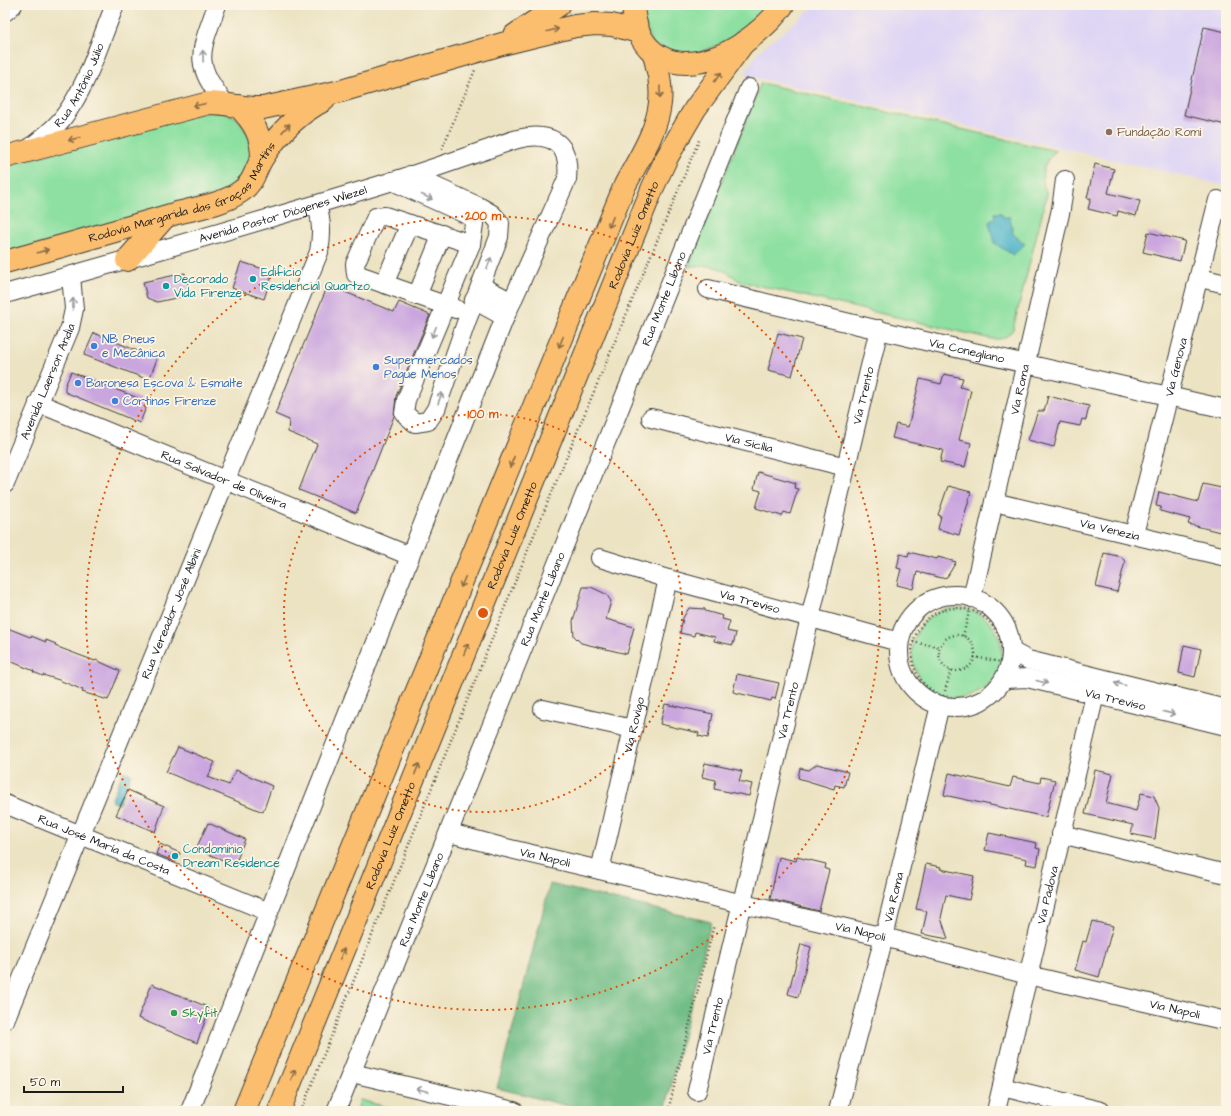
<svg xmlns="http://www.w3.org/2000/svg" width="1231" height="1116" font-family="'Architects Daughter',sans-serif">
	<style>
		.built { fill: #ded5f5 }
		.green { fill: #8de0a1; stroke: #547e5e }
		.forest { fill: #72be87; stroke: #476d52 }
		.water { fill: #4bb4c9; stroke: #346872 }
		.building { fill: #caa6df }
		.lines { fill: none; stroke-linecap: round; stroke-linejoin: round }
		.minor-casing { stroke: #3b3a35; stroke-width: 20 }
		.major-casing { stroke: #3b3a35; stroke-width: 24 }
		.path { stroke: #3b3a35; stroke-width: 2.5; stroke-dasharray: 1 3; stroke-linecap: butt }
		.minor { stroke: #fff; stroke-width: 18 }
		.major { stroke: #fbbe6e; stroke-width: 22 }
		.oneway { stroke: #8c6d45 }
		.oneway2 { stroke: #999 }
		.ring { fill: none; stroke: #de560d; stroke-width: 2; stroke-dasharray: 2 4 }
		.education-dot { fill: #8d6e63; stroke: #fcf5e5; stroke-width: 1.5 }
		.culture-dot { fill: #0f9aa8; stroke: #fcf5e5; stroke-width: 1.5 }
		.shop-dot { fill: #3f7fe0; stroke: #fcf5e5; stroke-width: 1.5 }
		.leisure-dot { fill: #2e9e5b; stroke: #fcf5e5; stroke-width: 1.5 }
		.labels { text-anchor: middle; stroke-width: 3.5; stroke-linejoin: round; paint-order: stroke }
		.street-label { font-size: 12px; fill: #1c1c1c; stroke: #fcf5e5 }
		.education-label { font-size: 12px; fill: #785e54; stroke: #fcf5e5; text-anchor: start }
		.culture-label { font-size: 12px; fill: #0d838f; stroke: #fcf5e5; text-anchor: start }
		.shop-label { font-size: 12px; fill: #366cbe; stroke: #fcf5e5; text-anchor: start }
		.leisure-label { font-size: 12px; fill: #27864d; stroke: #fcf5e5; text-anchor: start }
		.centre { fill: #de560d; stroke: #fcf5e5; stroke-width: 2 }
		.ring-label { font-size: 12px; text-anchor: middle; font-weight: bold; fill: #de560d; stroke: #fcf5e5; stroke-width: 3.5; stroke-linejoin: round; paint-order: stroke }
	</style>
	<rect width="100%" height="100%" fill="#fcf5e5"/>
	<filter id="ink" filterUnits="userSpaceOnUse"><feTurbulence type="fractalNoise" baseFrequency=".025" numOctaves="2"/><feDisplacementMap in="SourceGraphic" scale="8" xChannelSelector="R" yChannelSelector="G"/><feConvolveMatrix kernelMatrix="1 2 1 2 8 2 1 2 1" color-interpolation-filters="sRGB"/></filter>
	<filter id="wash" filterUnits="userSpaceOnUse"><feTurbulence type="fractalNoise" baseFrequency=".012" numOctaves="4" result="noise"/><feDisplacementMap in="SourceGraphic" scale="16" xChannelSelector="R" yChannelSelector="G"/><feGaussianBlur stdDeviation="0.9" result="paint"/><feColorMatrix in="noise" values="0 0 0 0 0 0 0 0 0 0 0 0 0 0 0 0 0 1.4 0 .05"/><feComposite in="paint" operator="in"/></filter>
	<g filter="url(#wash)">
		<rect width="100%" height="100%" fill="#ece3c3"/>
		<polygon class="built" points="816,5 1226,5 1226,186 744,75 759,51"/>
		<g class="green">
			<polygon points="636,5 771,5 735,38 688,57 652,44"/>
			<path d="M761,83L1056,151C1042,163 1039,177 1047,194L1013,329C1008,337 1002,340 992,339L739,281C723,267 709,263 688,267Z"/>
			<polygon points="210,110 225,112 238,119 253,143 250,171 229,191 5,254 5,166"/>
			<circle cx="957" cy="653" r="45"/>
			<polygon points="360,1100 402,1111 357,1111"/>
		</g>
		<polygon class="forest" points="550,884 711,922 665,1111 588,1111 497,1088"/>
		<g class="water">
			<polygon points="994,213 1001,213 1003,217 1010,217 1013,234 1025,244 1013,255 994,243 989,222 995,218"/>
			<polygon points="123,771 131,774 119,804 111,801"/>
		</g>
		<g id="blocks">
			<g class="building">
				<polygon points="1204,27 1226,32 1226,125 1184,115"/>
				<polygon points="1095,164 1114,169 1108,193 1140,201 1136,216 1118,211 1117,216 1088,209 1091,198 1087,198"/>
				<polygon points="1148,232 1185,241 1180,261 1143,252"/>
				<polygon points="241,262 273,272 264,299 232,288"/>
				<polygon points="185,273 189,289 185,296 157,302 147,298 143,282"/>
				<polygon points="328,285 394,312 399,302 430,315 396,396 394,416 356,513 299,490 317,444 288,432 289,420 275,414"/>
				<polygon points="94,333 157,359 149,380 84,355"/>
				<polygon points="778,333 802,339 792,376 768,370"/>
				<polygon points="71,372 148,402 140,423 65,392 65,386"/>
				<polygon points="944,374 963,378 960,387 971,390 959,440 971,443 965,467 940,462 943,450 892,438 896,424 908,427 920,379 941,384"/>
				<polygon points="1048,396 1089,406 1086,420 1082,419 1080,426 1060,422 1054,447 1028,440 1038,411 1044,411"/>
				<polygon points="758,472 796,483 794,488 798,489 790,514 784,512 782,516 756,508 761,491 754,489"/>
				<polygon points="1203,484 1226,489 1226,524 1224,533 1188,524 1190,519 1160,511 1161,507 1156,506 1159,492 1198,502"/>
				<polygon points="948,486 971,492 959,535 938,529 941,516 938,515"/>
				<polygon points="909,552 937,559 938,557 956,562 947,577 942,578 917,572 913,589 897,585 901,569 897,568 900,554 908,556"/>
				<polygon points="1104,553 1122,557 1125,562 1117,592 1096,587"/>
				<polygon points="583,587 591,587 606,594 611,601 606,619 634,627 627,654 581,643 574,636 573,621"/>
				<polygon points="689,608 705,609 705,611 723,616 722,619 730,621 727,631 736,633 733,645 714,641 715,637 695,632 694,636 680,633 683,618"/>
				<polygon points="5,627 30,637 31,636 46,642 46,640 56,644 55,646 95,661 96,660 120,671 108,700 82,692 83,690 59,680 43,675 43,676 33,672 34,671 5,659"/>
				<polygon points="1184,645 1201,649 1195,677 1179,673"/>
				<polygon points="737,674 779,683 775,699 772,698 771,701 733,692"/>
				<polygon points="665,704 713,714 708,738 698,736 699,733 660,724"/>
				<polygon points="178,747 215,762 208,777 229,785 236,770 272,786 263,812 166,772"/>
				<polygon points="705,763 742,771 739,781 752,784 749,796 714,789 716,780 702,777"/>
				<polygon points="817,764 848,772 844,787 835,785 834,789 798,778 800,768 809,770"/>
				<polygon points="1095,770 1113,774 1106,803 1136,811 1141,793 1154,796 1159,808 1155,839 1131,834 1133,825 1085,814"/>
				<polygon points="949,773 1010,787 1013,777 1040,783 1041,777 1055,780 1046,817 944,795"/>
				<polygon points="128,790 164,806 155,832 116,815"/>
				<polygon points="208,823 245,839 235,865 196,849"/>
				<polygon points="989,833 1037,843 1036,848 1040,849 1037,866 1026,864 1027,859 985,850"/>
				<polygon points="160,844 180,853 176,862 156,854"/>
				<polygon points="779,857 796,861 797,857 826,864 825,869 829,870 819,911 770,899"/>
				<polygon points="926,864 941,867 940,869 974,876 969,900 946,895 941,918 948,939 922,934 927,911 916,909"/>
				<polygon points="1092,921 1113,926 1099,977 1075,970 1083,941 1086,942"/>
				<polygon points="801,944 811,947 798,997 788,994"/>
				<polygon points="152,984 210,1008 197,1043 138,1018"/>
			</g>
		</g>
	</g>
	<g filter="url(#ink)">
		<use href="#blocks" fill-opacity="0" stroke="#3b3a35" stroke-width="1"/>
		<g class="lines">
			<defs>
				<g id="minor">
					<path d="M217,5C201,51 191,62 225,103"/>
					<polyline points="5,12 13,5"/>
					<path id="s1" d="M27,150C39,141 52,131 62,119C88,86 99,43 115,5"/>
					<polyline points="392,181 472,217 474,224 471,244 406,400 404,413 415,423 428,421 436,409 467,320 499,237 500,223 492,214 480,207 410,175"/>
					<polyline points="1200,278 1226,284"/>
					<polyline points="384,284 410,224"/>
					<polyline points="481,286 512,302"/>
					<path id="s2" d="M708,289L925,341L1226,409"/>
					<path id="s3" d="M5,294C140,256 275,218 409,176C435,168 460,159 486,150C503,144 524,134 542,137C565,140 569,159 567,179L505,317L190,1111"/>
					<polyline points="417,296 442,234"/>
					<polyline points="474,300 505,317"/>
					<polyline points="456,309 356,274 355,264 376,217 385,216 471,244"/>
					<path id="s4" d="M38,403L410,556"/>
					<path id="s5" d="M651,418L846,467"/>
					<path id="s6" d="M5,484L70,328L74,309L71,276"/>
					<path id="s7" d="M994,502L1226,557"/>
					<path id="s8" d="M1134,534L1218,200"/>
					<path id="s9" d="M600,558L668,579L899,642"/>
					<circle cx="955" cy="651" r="56"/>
					<path id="s10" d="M972,598L1061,209L1065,180"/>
					<polyline points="1011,651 1028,660 1226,709"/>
					<path id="s11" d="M1004,679L1027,678L1226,726"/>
					<polyline points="543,709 633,729"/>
					<path id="s12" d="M5,804L269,912"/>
					<path id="s13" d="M450,833L502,847L884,937L1028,975L1218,1019"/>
					<polyline points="1061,834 1226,874"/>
					<path id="s14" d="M600,870L668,579"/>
					<path id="s15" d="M5,1020L319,252C322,235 322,222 317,205"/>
					<polyline points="352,1073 514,1111"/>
					<polyline points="1002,1087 1101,1111"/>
					<path id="s16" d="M697,1091L879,329"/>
					<path id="s17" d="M336,1111L749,88"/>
					<path id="s18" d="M838,1111L884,937L940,705"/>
					<path id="s19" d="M996,1111L1099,678"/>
				</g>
				<g id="major">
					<path d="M633,5C636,56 673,74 719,56C741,48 770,24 783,5"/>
					<polyline points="515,35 559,5"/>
					<path d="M238,106C254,122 262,136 262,158"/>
					<path d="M5,157L209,103C227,103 245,109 263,108L341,91L502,44L575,26L595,24L612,25L638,32"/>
					<polyline points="127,260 165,217"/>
					<path id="s20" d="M5,262C62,246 120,230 177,213C197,208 223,204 240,192C255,182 254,171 263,157C278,134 299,113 324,100"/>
					<path d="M244,1111L625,185C638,160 657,132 660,103C662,86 658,70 654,54"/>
					<path id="s21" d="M279,1111L653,187L666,159L695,109L744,42"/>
				</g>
			</defs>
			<use href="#minor" class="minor-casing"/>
			<use href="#major" class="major-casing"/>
			<g class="path">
				<polyline points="442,149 475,70"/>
				<circle cx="957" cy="653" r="45"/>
				<circle cx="957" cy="653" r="18"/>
				<polyline points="963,636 969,612"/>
				<polyline points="913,642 940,647"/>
				<polyline points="974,657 1001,662"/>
				<polyline points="945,691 951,670"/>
				<polyline points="301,1111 534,535 700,138"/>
				<polyline points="668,1111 714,925"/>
			</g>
			<use href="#minor" class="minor"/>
			<use href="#major" class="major"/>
		</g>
		<defs><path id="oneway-shaft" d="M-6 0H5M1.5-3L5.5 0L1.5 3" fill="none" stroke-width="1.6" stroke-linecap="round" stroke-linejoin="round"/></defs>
		<g class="oneway">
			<use href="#oneway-shaft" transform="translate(553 30) rotate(-14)"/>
			<use href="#oneway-shaft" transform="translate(718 77) rotate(-53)"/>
			<use href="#oneway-shaft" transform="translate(660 92) rotate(89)"/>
			<use href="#oneway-shaft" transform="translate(199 105) rotate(168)"/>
			<use href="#oneway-shaft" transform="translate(286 128) rotate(-47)"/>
			<use href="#oneway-shaft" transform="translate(74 139) rotate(165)"/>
			<use href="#oneway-shaft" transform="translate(611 222) rotate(112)"/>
			<use href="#oneway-shaft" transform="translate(43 251) rotate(-16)"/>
			<use href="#oneway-shaft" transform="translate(561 342) rotate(112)"/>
			<use href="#oneway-shaft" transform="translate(512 462) rotate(112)"/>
			<use href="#oneway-shaft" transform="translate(463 582) rotate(113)"/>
			<use href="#oneway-shaft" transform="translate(466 649) rotate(-68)"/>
			<use href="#oneway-shaft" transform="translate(417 769) rotate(-68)"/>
			<use href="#oneway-shaft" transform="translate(342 954) rotate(-68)"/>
			<use href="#oneway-shaft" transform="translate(293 1075) rotate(-68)"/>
		</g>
		<g class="oneway2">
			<use href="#oneway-shaft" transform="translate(203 56) rotate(-92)"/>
			<use href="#oneway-shaft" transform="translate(427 197) rotate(24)"/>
			<use href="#oneway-shaft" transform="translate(489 263) rotate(-70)"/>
			<use href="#oneway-shaft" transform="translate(73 304) rotate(-89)"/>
			<use href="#oneway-shaft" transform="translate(434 332) rotate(113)"/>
			<use href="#oneway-shaft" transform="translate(440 398) rotate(-71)"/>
			<use href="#oneway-shaft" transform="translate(1042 682) rotate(14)"/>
			<use href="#oneway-shaft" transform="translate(1120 684) rotate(-166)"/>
			<use href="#oneway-shaft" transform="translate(1169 713) rotate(13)"/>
			<use href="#oneway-shaft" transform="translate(422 1090) rotate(-166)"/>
		</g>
	</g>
	<g class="ring">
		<circle cx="483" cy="613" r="199"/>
		<circle cx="483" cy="613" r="397"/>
	</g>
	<circle class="education-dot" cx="1109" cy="132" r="4"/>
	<g class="culture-dot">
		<circle cx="253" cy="279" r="4"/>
		<circle cx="166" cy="286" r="4"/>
		<circle cx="175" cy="856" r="4"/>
	</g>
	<g class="shop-dot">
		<circle cx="94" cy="346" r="4"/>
		<circle cx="376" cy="367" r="4"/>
		<circle cx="78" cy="383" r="4"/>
		<circle cx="115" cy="401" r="4"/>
	</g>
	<circle class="leisure-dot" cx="174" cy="1013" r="4"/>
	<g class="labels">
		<g class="street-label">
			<text dy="4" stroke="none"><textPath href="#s1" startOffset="85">Rua Antônio Júlio</textPath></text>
			<text dy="4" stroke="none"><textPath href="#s20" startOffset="196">Rodovia Margarida das Graças Martins</textPath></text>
			<text dy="4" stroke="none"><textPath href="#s3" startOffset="289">Avenida Pastor Diógenes Wiezel</textPath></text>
			<text dy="4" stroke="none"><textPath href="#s21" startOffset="945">Rodovia Luiz Ometto</textPath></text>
			<text dy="4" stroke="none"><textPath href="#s17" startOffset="876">Rua Monte Líbano</textPath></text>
			<text dy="4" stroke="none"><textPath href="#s2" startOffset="266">Via Conegliano</textPath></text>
			<text dy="4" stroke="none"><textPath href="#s8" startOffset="172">Via Genova</textPath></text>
			<text dy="4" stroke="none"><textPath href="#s6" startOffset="111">Avenida Laerson Andia</textPath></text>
			<text dy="4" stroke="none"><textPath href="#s10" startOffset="214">Via Roma</textPath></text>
			<text dy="4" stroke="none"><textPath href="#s16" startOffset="715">Via Trento</textPath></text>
			<text dy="4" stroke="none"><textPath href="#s5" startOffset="101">Via Sicília</textPath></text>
			<text dy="4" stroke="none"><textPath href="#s4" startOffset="201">Rua Salvador de Oliveira</textPath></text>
			<text dy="4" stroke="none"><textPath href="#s7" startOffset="119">Via Venezia</textPath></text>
			<text dy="4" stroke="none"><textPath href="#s21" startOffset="621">Rodovia Luiz Ometto</textPath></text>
			<text dy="4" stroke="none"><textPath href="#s17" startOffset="552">Rua Monte Líbano</textPath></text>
			<text dy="4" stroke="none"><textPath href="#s9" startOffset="156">Via Treviso</textPath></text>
			<text dy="4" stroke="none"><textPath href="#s15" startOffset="439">Rua Vereador José Albini</textPath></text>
			<text dy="4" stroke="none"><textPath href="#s11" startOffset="114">Via Treviso</textPath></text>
			<text dy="4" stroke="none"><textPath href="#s16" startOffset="391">Via Trento</textPath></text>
			<text dy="4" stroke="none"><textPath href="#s14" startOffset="149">Via Rovigo</textPath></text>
			<text dy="4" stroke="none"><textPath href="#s21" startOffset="297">Rodovia Luiz Ometto</textPath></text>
			<text dy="4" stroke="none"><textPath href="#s12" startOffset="107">Rua José María da Costa</textPath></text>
			<text dy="4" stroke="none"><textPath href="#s13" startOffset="98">Via Napoli</textPath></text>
			<text dy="4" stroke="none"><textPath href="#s19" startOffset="222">Via Padova</textPath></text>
			<text dy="4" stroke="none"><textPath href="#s18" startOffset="221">Via Roma</textPath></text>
			<text dy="4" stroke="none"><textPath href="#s17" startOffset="228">Rua Monte Líbano</textPath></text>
			<text dy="4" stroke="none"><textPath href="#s13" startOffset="422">Via Napoli</textPath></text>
			<text dy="4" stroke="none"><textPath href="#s13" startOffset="746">Via Napoli</textPath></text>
			<text dy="4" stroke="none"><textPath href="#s16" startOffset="67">Via Trento</textPath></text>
		</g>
		<g class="education-label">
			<text x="1117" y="136">Fundação Romi</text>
		</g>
		<g class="culture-label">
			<text x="261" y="276">Edifício<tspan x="261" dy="14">Residencial Quartzo</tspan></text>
			<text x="174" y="283">Decorado<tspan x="174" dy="14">Vida Firenze</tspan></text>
			<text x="183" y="853">Condomínio<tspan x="183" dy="14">Dream Residence</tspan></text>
		</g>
		<g class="shop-label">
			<text x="102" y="343">NB Pneus<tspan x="102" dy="14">e Mecânica</tspan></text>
			<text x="384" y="364">Supermercados<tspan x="384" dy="14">Pague Menos</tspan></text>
			<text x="86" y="387">Baronesa Escova &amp; Esmalte</text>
			<text x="123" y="405">Cortinas Firenze</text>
		</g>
		<g class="leisure-label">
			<text x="182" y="1017">Skyfit</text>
		</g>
	</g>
	<circle cx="483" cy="613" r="6" class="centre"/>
	<g class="ring-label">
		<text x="483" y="220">200 m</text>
		<text x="483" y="418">100 m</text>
	</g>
	<rect width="1231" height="1116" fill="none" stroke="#fcf5e5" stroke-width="20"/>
	<path d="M24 1086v6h99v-6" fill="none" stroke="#1c1c1c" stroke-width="2"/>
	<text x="30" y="1086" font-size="12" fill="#1c1c1c" stroke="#fcf5e5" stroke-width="3" paint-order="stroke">50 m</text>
</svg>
